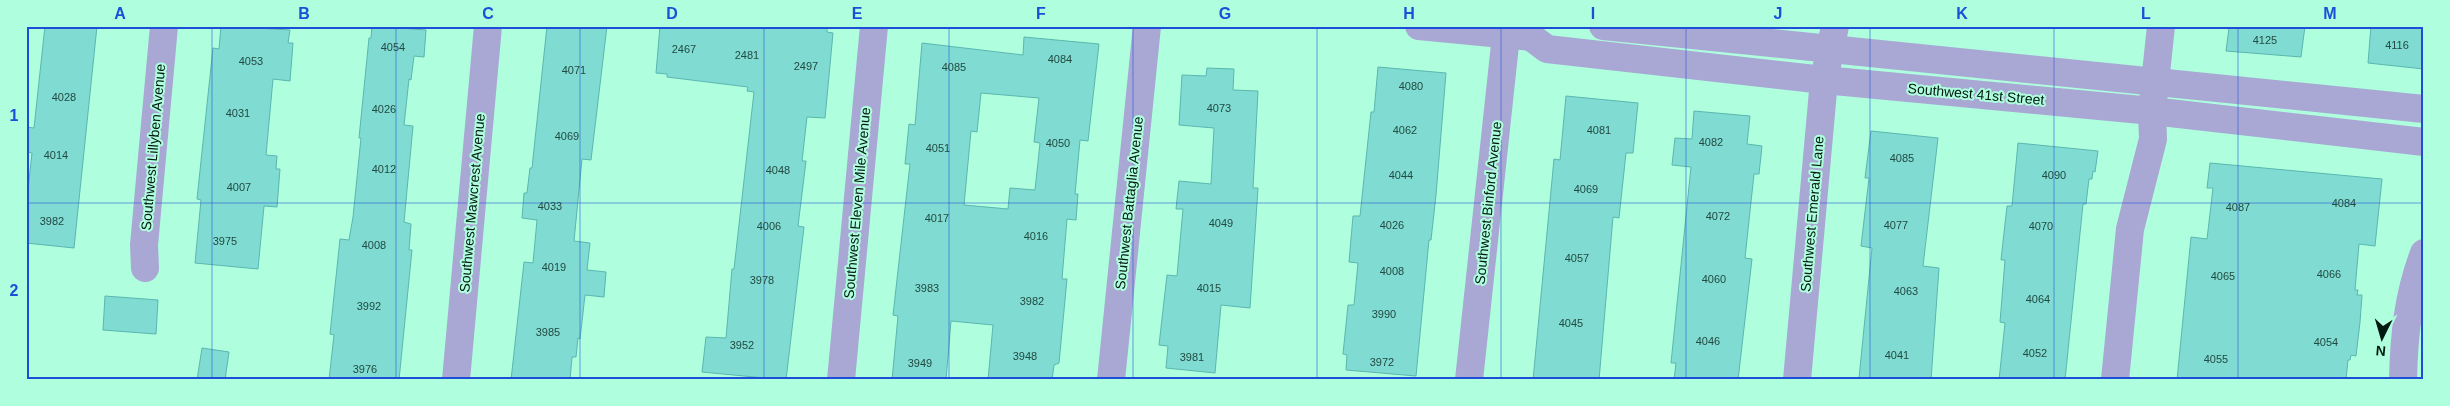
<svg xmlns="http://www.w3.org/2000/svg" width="2450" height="406" font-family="Arial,sans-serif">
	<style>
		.building { fill: #80dcd3; stroke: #5ab7ae; fill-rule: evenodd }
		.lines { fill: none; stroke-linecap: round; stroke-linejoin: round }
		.minor { stroke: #a9a7d4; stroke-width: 28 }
		.grid { fill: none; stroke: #1d4ed8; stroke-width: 1; stroke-opacity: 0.55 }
		.labels { text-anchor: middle; stroke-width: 4; stroke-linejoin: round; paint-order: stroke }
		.number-label { font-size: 11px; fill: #214a41 }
		.street-label { font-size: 14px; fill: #011910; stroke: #affede }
		.neatline { fill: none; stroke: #1d4ed8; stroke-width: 2 }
		.grid-label { font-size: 16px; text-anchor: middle; font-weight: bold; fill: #1d4ed8 }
	</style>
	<rect width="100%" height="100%" fill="#affede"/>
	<g class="building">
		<polygon points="45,26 97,26 74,248 26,243 26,208 32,153 26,152 26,127 34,128"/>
		<polygon points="221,26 290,30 288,43 293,43 290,81 273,79 266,155 277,156 276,169 280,169 277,207 264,206 258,269 195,263 201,200 197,199 213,48 219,49"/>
		<polygon points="372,26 426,30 424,57 414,56 411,80 409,79 404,125 413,126 404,222 411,224 409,250 412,250 399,380 329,380 334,335 330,334 340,239 349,240 353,217 361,138 359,138 369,38 371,38"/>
		<polygon points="547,26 607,26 591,160 582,159 574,241 590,243 587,270 606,272 604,297 585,295 580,339 578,338 576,357 572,357 570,380 511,380 524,262 533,263 537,220 522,218 524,193 527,193 530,168 532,168"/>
		<polygon points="660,26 827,26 827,32 833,33 825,118 807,117 802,161 806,161 798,226 804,227 786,380 702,372 706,337 726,338 732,269 734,269 754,92 747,91 748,87 667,77 667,74 656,73"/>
		<polygon points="2231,26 2305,26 2301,57 2226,51 2229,28"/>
		<polygon points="2371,26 2424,26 2424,69 2368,63"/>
		<path d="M1024,37L1099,44L1088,141L1080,140L1075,194H1078L1076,220L1067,219L1062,279H1067L1059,363L1054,365L1052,380H988L993,325L951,321L946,380H892L898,316L893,315L910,164H905L909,124L915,125L922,43L1023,55ZM981,93L1039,98L1034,142L1040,143L1035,190L1010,188L1008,209L964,205L971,131L977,132Z"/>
		<polygon points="1378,67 1446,73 1436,195 1431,240 1429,240 1416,376 1346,370 1347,355 1343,354 1348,305 1354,305 1358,263 1349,262 1353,216 1360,216 1371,112 1374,112"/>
		<polygon points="1207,68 1234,69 1233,90 1258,91 1253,188 1258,188 1250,308 1221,305 1215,373 1166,368 1168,346 1159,345 1167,275 1177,276 1183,209 1176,209 1179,181 1211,184 1214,128 1179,125 1182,75 1206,76"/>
		<polygon points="1566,96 1638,103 1633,153 1626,153 1619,218 1613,217 1599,380 1533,380 1554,159 1560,160"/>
		<polygon points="1694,111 1750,116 1747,144 1762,146 1759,174 1754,174 1745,258 1752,259 1738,380 1674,380 1676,363 1671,363 1691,167 1672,165 1675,138 1692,139"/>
		<polygon points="1871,131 1938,138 1923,266 1939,268 1931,380 1859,378 1872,248 1861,246 1869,178 1865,178"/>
		<polygon points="2018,143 2098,151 2095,172 2093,171 2092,179 2089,179 2086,204 2083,204 2065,380 1999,380 2005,323 2000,322 2005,260 2001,260 2007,206 2012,206"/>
		<polygon points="2210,163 2382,179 2375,246 2359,244 2355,290 2358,290 2357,295 2362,295 2360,322 2356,356 2351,355 2350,360 2348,360 2346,380 2177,380 2191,237 2207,239 2213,188 2207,188"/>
		<polygon points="105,296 158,300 156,334 103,330"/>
		<polygon points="202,348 229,352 225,380 197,380"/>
	</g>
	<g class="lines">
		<g class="minor">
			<polyline points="1419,26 1531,37 1547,49 1824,80 2152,111 2424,142"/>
			<polyline points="1603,26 2424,109"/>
			<polyline points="145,268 144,245 164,26"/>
			<polyline points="456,380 488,26"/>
			<polyline points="841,380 874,26"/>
			<polyline points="1111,380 1147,26"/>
			<polyline points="1469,380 1507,26"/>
			<polyline points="1797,380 1824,80 1835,26"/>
			<polyline points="2115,380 2130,229 2153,139 2152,111 2161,26"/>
			<path d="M2403,380C2404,335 2408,295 2424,253"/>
		</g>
	</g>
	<path class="grid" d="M212,26V380M396,26V380M580,26V380M764,26V380M949,26V380M1133,26V380M1317,26V380M1501,26V380M1686,26V380M1870,26V380M2054,26V380M2238,26V380M26,203H2424"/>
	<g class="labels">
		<g class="number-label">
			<text x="2265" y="44">4125</text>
			<text x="2397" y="49">4116</text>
			<text x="393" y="51">4054</text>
			<text x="684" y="53">2467</text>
			<text x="747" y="59">2481</text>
			<text x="1060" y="63">4084</text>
			<text x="251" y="65">4053</text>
			<text x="806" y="70">2497</text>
			<text x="954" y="71">4085</text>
			<text x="574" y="74">4071</text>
			<text x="1411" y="90">4080</text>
			<text x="64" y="101">4028</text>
			<text x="1219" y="112">4073</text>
			<text x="384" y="113">4026</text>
			<text x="238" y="117">4031</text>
			<text x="1405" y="134">4062</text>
			<text x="1599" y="134">4081</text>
			<text x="567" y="140">4069</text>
			<text x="1711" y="146">4082</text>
			<text x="1058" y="147">4050</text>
			<text x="938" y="152">4051</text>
			<text x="56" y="159">4014</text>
			<text x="1902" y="162">4085</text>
			<text x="384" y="173">4012</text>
			<text x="778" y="174">4048</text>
			<text x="1401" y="179">4044</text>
			<text x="2054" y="179">4090</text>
			<text x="239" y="191">4007</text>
			<text x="1586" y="193">4069</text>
			<text x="2344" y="207">4084</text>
			<text x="550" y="210">4033</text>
			<text x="2238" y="211">4087</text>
			<text x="1718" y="220">4072</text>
			<text x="937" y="222">4017</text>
			<text x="52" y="225">3982</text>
			<text x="1221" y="227">4049</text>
			<text x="1392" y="229">4026</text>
			<text x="1896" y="229">4077</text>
			<text x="769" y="230">4006</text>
			<text x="2041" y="230">4070</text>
			<text x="1036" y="240">4016</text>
			<text x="225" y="245">3975</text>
			<text x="374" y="249">4008</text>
			<text x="1577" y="262">4057</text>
			<text x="554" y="271">4019</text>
			<text x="1392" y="275">4008</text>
			<text x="2329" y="278">4066</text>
			<text x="2223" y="280">4065</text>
			<text x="1714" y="283">4060</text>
			<text x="762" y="284">3978</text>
			<text x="927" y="292">3983</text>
			<text x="1209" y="292">4015</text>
			<text x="1906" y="295">4063</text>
			<text x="2038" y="303">4064</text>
			<text x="1032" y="305">3982</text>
			<text x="369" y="310">3992</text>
			<text x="1384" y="318">3990</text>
			<text x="1571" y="327">4045</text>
			<text x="548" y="336">3985</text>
			<text x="1708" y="345">4046</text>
			<text x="2326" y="346">4054</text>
			<text x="742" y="349">3952</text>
			<text x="2035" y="357">4052</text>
			<text x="1897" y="359">4041</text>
			<text x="1025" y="360">3948</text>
			<text x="1192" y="361">3981</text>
			<text x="2216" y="363">4055</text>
			<text x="1382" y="366">3972</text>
			<text x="920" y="367">3949</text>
			<text x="365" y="373">3976</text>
		</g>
		<g class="street-label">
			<text transform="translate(1976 94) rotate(5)" y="5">Southwest 41st Street</text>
			<text transform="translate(153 147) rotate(-85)" y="5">Southwest Lillyben Avenue</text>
			<text transform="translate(472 203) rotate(-85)" y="5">Southwest Mawcrest Avenue</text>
			<text transform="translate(857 203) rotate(-85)" y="5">Southwest Eleven Mile Avenue</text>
			<text transform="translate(1129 203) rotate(-84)" y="5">Southwest Battaglia Avenue</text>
			<text transform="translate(1488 203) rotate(-84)" y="5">Southwest Binford Avenue</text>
			<text transform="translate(1812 214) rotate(-85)" y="5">Southwest Emerald Lane</text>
		</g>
	</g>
	<rect width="2450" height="406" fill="none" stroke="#affede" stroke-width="55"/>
	<g transform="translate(2382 338) rotate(185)" stroke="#affede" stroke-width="4" paint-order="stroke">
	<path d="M0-4L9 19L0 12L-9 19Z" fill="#011910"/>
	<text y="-8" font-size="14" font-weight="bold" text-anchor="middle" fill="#011910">N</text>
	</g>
	<rect x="28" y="28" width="2394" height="350" class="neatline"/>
	<g class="grid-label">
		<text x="120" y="19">A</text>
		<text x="304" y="19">B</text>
		<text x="488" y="19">C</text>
		<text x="672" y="19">D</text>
		<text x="857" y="19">E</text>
		<text x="1041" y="19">F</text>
		<text x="1225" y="19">G</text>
		<text x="1409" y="19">H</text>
		<text x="1593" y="19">I</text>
		<text x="1778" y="19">J</text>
		<text x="1962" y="19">K</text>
		<text x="2146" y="19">L</text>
		<text x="2330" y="19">M</text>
		<text x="14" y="121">1</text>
		<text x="14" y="296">2</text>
	</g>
</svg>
